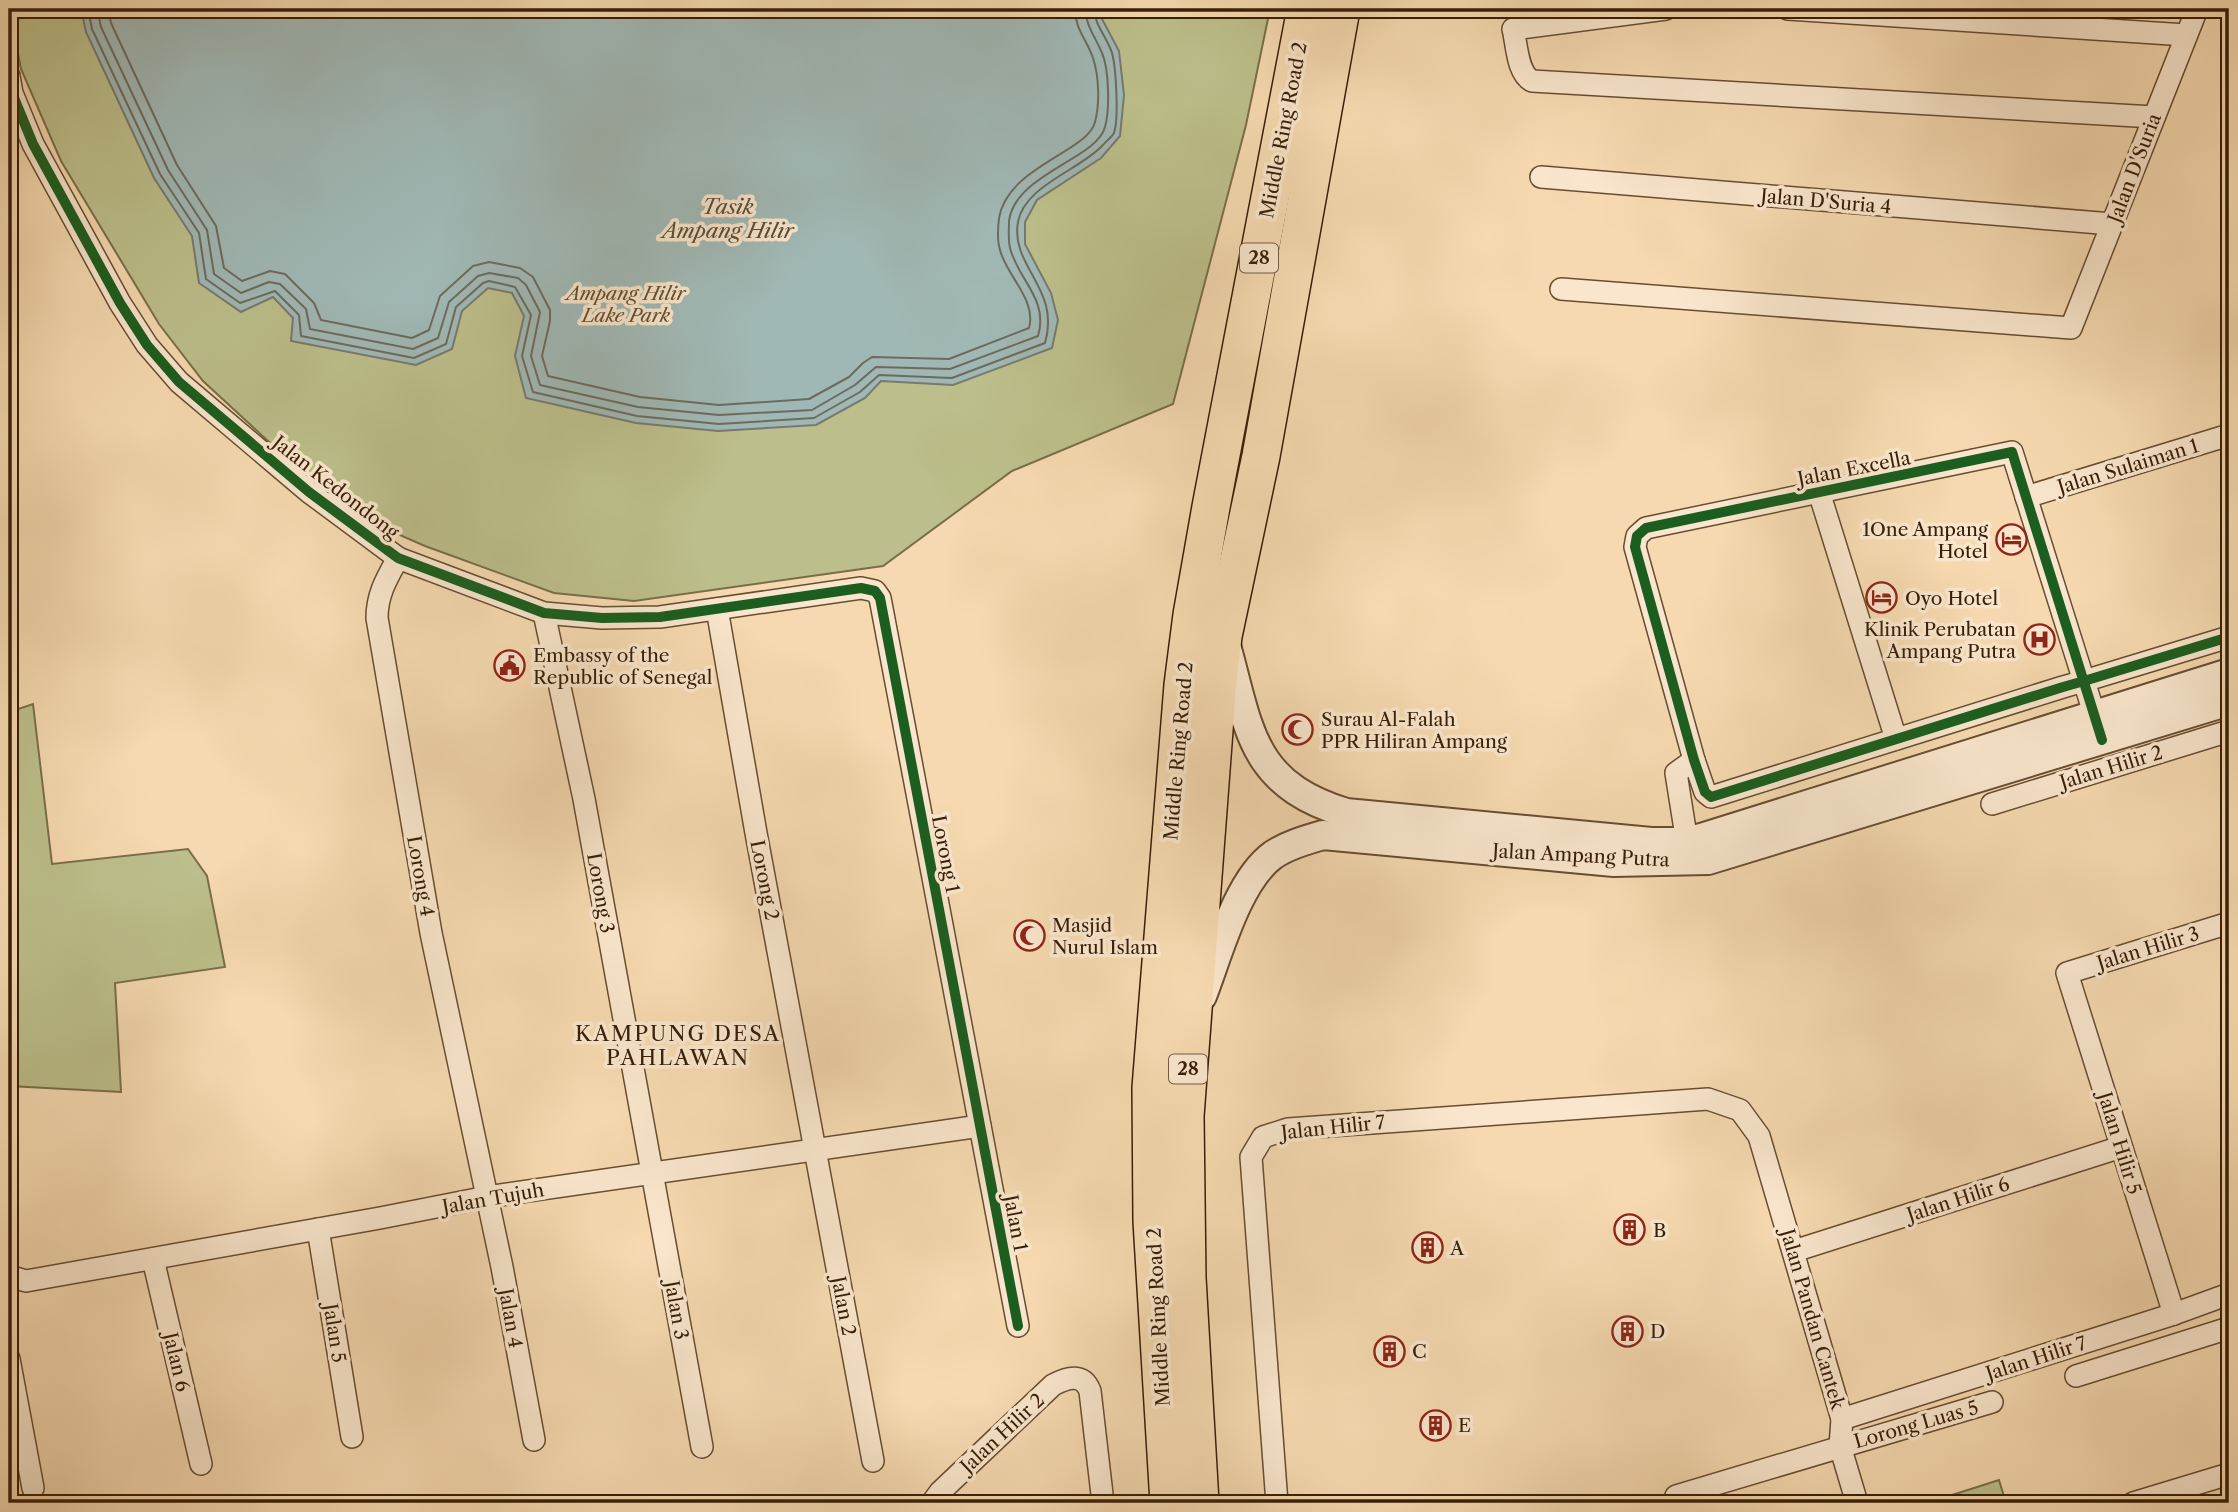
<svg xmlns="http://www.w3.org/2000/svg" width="2238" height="1512" font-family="'Libre Caslon Text',serif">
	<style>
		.green { fill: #bcbf8b; stroke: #7a6e49; stroke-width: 2 }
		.water { fill: #a0b8b5; stroke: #767a6f; stroke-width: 2 }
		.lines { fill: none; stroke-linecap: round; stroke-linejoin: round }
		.shore { stroke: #6c6b5e; stroke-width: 2 }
		.minor-casing { stroke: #684d31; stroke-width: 24 }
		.tertiary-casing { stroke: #684d31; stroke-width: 32 }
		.trunk-casing { stroke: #381e07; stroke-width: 40 }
		.minor { stroke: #f9e6cc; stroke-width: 21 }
		.tertiary { stroke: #f9e6cc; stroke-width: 28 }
		.trunk { stroke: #f6d9b0; stroke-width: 37 }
		.cycleway-casing { stroke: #f9e6cc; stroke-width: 15 }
		.cycleway { stroke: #1b5e20; stroke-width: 10 }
		.labels { text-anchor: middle; stroke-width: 7; stroke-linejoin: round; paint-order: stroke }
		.shield { fill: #f9e6cc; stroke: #725a42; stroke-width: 2 }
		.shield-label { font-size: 18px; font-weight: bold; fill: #381e07 }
		.street-label { font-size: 19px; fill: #381e07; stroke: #f9e6cc }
		.park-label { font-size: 19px; font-style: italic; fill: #604e2f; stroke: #f9e6cc }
		.poi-label { font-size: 19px; fill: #381e07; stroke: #f9e6cc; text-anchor: start }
		.water-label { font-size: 21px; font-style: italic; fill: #574c3b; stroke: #f9e6cc }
		.neighbourhood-label { font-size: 21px; letter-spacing: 2px; fill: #381e07; stroke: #f9e6cc }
	</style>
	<rect width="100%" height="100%" fill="#f6d9b0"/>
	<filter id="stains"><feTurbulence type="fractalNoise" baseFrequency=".00286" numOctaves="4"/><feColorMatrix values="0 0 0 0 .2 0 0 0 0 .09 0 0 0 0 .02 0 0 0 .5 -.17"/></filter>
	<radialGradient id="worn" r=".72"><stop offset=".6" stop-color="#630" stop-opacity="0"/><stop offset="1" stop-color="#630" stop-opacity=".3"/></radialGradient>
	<g class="green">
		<polygon points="9,9 1270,9 1246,125 1173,404 1012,471 883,566 634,601 554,593 425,546 379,526 292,463 203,381 159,324 61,161 21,69"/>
		<polygon points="33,704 52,864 188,849 207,876 225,967 115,983 121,1092 9,1086 9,712"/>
		<polygon points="1999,1480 2006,1503 1927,1503"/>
	</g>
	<polygon class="water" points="81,9 1100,9 1102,19 1119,51 1124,95 1120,136 1101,158 1037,200 1025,222 1025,244 1051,293 1058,320 1052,348 953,385 881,381 865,398 816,425 718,431 636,423 526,398 515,356 524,316 512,293 488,288 462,311 452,349 416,365 291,341 293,318 273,297 241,312 199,283 192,236 154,178 86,32"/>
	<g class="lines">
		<g class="shore">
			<path d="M88,9L92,29L160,174L199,233L206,279L240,303L275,291L299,315L301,336L414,358L446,344L456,307L483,283L489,281L515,287L531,315L522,356L533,392L637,416L719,424L814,418L860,392L879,375L952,378L1045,343C1061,288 1010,267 1018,222C1024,186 1080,170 1103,145C1106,141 1112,137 1114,133C1119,119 1116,67 1112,53C1107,37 1095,26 1094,9"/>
			<path d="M97,9L101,27L168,170L207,230L214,274L241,293L269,282L280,284L306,309L310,329L413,349L438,338L449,302L478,276L489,273L518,278L526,285L540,312L531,356L540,385L638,407L719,415L812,410L855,385L876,367L950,369L1038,336C1049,299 1018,280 1010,248C1008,240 1009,229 1009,221C1015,174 1097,159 1105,127C1110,109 1109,69 1102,53C1096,38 1086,26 1085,9"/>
			<path d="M108,9L111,23L177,165L216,226L224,268L242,281L270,271L285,274L314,303L321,320L412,338L429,330L440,296L473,266L489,262L520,268L533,277L550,310V321L542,356L548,376L640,397L719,405L809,399L849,377L863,363L872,357L949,359L1029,328C1037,300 1006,275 1000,250C997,241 998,227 999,218C1008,166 1088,152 1095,122C1100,104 1099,76 1093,58C1087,40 1075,29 1075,9"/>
		</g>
		<defs>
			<g id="minor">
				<path d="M1666,9L1513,29C1517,45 1517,73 1532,81L2154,117"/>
				<polyline points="1788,9 2186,35"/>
				<polyline points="9,76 12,93 33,144 120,303 147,345 179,382 309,492 398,558 544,613 602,618 660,617 861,588 875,591 880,598 1018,1326"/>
				<polyline points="1541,177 2112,224"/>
				<polyline points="1561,289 2071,328 2197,9"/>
				<polyline points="1819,492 1896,739"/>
				<polyline points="2026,497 2229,435"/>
				<path d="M398,558C387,578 377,594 377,618L431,933L502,1267L534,1440"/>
				<polyline points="717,609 756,833 873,1461"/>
				<polyline points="544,613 584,799 702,1447"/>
				<polyline points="2099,729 2012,452 1646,528 1637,536 1635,547 1694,760 1705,792 1711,797 2063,687 2084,681 2229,637"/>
				<polyline points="1992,804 2229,731"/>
				<polyline points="1687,842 1676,773 1694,760"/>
				<polyline points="318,1229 352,1437"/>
				<polyline points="1794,1251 2121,1147"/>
				<polyline points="153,1259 201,1464"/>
				<polyline points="9,1276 26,1281 380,1218 487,1197 980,1126"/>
				<polyline points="2174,1314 2067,973 2229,923"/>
				<polyline points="9,1359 33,1488"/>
				<polyline points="2076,1376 2229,1328"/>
				<polyline points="1842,1419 2174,1314 2229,1294"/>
				<polyline points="1676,1496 1992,1402"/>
				<path d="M932,1503L940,1492L1053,1385C1068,1377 1083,1373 1090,1391L1103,1503"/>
				<polyline points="1277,1503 1251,1157 1263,1137 1288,1129 1708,1099 1740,1110 1759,1136 1842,1419 1840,1446 1857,1503"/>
				<polyline points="2133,1503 2229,1474"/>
			</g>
			<g id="tertiary">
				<path d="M1227,649C1250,733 1252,784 1346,813L1651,842H1687L1701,838L2229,673"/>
				<path d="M1202,996C1218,955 1237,881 1273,855C1288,845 1306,840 1323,835L1614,862L1708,860L2229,701"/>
			</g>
			<g id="trunk">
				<polyline points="1169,1503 1152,1221 1151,1088 1183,685 1192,615 1211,507 1306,9"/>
				<polyline points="1200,1503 1187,1278 1185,1116 1217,690 1223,636 1261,456 1341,9"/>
			</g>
		</defs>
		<use href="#minor" class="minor-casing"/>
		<use href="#tertiary" class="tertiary-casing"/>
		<use href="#trunk" class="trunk-casing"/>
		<use href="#minor" class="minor"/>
		<use href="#tertiary" class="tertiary"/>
		<use href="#trunk" class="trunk"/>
		<defs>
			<g id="cycleway">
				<polyline points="9,76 12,93 33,144 120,303 147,345 179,382 309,492 398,558 544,613 602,618 660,617 861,588 875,591 880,598 1018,1326"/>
				<polyline points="2102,740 2012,452 1646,528 1637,536 1635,547 1694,760 1705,792 1711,797 2063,687 2084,681 2229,637"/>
			</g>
		</defs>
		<use href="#cycleway" class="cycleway-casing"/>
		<use href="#cycleway" class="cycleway"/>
	</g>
	<defs>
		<symbol id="hotel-ring" viewBox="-11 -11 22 22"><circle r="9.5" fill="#f9e6cc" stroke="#8f2418" stroke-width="1.5"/><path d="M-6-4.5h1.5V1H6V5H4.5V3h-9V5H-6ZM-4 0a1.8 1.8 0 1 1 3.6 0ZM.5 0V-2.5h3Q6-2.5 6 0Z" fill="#8f2418"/></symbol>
		<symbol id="hospital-ring" viewBox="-11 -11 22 22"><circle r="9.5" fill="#f9e6cc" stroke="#8f2418" stroke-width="1.5"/><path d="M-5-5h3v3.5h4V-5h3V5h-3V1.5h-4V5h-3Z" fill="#8f2418"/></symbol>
		<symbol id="civic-ring" viewBox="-11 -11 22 22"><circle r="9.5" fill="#f9e6cc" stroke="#8f2418" stroke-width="1.5"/><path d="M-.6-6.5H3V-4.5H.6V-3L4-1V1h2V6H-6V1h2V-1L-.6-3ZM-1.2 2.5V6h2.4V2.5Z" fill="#8f2418"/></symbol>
		<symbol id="mosque-ring" viewBox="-11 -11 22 22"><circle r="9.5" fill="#f9e6cc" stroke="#8f2418" stroke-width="1.5"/><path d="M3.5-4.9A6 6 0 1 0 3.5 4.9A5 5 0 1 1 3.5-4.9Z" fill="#8f2418"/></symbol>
		<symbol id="building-ring" viewBox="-11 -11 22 22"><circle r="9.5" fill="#f9e6cc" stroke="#8f2418" stroke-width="1.5"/><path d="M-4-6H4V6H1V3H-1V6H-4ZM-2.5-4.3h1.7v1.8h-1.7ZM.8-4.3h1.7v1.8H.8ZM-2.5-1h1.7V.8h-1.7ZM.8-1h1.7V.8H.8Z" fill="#8f2418"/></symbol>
	</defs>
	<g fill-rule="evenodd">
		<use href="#hotel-ring" x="1994" y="522" width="35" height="35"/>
		<use href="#hotel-ring" x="1864" y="580" width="35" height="35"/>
		<use href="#hospital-ring" x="2022" y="622" width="35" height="35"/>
		<use href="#civic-ring" x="492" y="648" width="35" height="35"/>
		<use href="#mosque-ring" x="1280" y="712" width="35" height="35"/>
		<use href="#mosque-ring" x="1012" y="918" width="35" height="35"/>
		<use href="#building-ring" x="1612" y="1212" width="35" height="35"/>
		<use href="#building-ring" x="1410" y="1230" width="35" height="35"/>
		<use href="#building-ring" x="1610" y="1314" width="35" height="35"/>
		<use href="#building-ring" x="1372" y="1334" width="35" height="35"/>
		<use href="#building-ring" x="1418" y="1408" width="35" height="35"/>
	</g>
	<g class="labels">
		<g class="shield">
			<rect x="1240" y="243.5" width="38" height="29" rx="5"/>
			<rect x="1169" y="1054.5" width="38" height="29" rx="5"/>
		</g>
		<g class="shield-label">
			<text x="1259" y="264">28</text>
			<text x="1188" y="1075">28</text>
		</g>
		<g class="street-label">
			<text transform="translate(1283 130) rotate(-79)" y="7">Middle Ring Road 2</text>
			<text transform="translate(2134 168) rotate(-69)" y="7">Jalan D'Suria</text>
			<text transform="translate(1826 201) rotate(5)" y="7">Jalan D'Suria 4</text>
			<text transform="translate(2128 466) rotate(-17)" y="7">Jalan Sulaiman 1</text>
			<text transform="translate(1854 468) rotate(-11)" y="7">Jalan Excella</text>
			<text transform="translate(336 487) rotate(38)" y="7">Jalan Kedondong</text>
			<text transform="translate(1178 751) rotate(-85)" y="7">Middle Ring Road 2</text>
			<text transform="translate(2111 767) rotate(-17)" y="7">Jalan Hilir 2</text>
			<text transform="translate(946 854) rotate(79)" y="7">Lorong 1</text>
			<text transform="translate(1581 855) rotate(3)" y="7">Jalan Ampang Putra</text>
			<text transform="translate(421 876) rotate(80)" y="7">Lorong 4</text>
			<text transform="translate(765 880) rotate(79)" y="7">Lorong 2</text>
			<text transform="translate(601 893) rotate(80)" y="7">Lorong 3</text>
			<text transform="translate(2148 948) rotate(-17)" y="7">Jalan Hilir 3</text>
			<text transform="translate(1333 1127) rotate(-6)" y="7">Jalan Hilir 7</text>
			<text transform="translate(2120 1143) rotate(73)" y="7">Jalan Hilir 5</text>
			<text transform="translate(493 1198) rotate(-10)" y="7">Jalan Tujuh</text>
			<text transform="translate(1958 1199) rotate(-18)" y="7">Jalan Hilir 6</text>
			<text transform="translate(1016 1223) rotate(79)" y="7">Jalan 1</text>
			<text transform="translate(844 1306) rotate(79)" y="7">Jalan 2</text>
			<text transform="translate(677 1310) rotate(80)" y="7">Jalan 3</text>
			<text transform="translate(1158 1317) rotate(-93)" y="7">Middle Ring Road 2</text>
			<text transform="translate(511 1318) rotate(80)" y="7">Jalan 4</text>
			<text transform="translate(1813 1319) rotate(74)" y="7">Jalan Pandan Cantek</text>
			<text transform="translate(335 1333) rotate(81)" y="7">Jalan 5</text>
			<text transform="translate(2036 1358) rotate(-18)" y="7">Jalan Hilir 7</text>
			<text transform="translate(177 1362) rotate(77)" y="7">Jalan 6</text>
			<text transform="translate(1916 1424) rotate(-16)" y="7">Lorong Luas 5</text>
			<text transform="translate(1002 1433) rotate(-43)" y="7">Jalan Hilir 2</text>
		</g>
		<g class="park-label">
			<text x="626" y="300">Ampang Hilir<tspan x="626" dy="22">Lake Park</tspan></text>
		</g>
		<g class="poi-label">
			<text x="1988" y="536" text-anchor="end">1One Ampang<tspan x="1988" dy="22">Hotel</tspan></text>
			<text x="1905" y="605">Oyo Hotel</text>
			<text x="2016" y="636" text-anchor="end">Klinik Perubatan<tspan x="2016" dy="22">Ampang Putra</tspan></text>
			<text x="533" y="662">Embassy of the<tspan x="533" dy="22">Republic of Senegal</tspan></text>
			<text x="1321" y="726">Surau Al-Falah<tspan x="1321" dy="22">PPR Hiliran Ampang</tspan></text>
			<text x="1052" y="932">Masjid<tspan x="1052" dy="22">Nurul Islam</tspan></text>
			<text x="1653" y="1237">B</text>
			<text x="1450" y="1255">A</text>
			<text x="1650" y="1338">D</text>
			<text x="1412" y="1358">C</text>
			<text x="1458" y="1432">E</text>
		</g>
		<g class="water-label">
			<text x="728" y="214">Tasik<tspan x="728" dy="24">Ampang Hilir</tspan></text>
		</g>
		<g class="neighbourhood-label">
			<text x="678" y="1041">KAMPUNG DESA<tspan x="678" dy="24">PAHLAWAN</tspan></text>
		</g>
	</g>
	<rect width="2238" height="1512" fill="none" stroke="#f6d9b0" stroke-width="35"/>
	<rect x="10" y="10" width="2217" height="1491" fill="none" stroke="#381e07" stroke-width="3.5"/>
	<rect x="18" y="18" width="2203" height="1477" fill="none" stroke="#381e07" stroke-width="2"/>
	<rect width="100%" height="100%" filter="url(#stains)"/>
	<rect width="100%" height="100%" fill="url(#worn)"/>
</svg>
